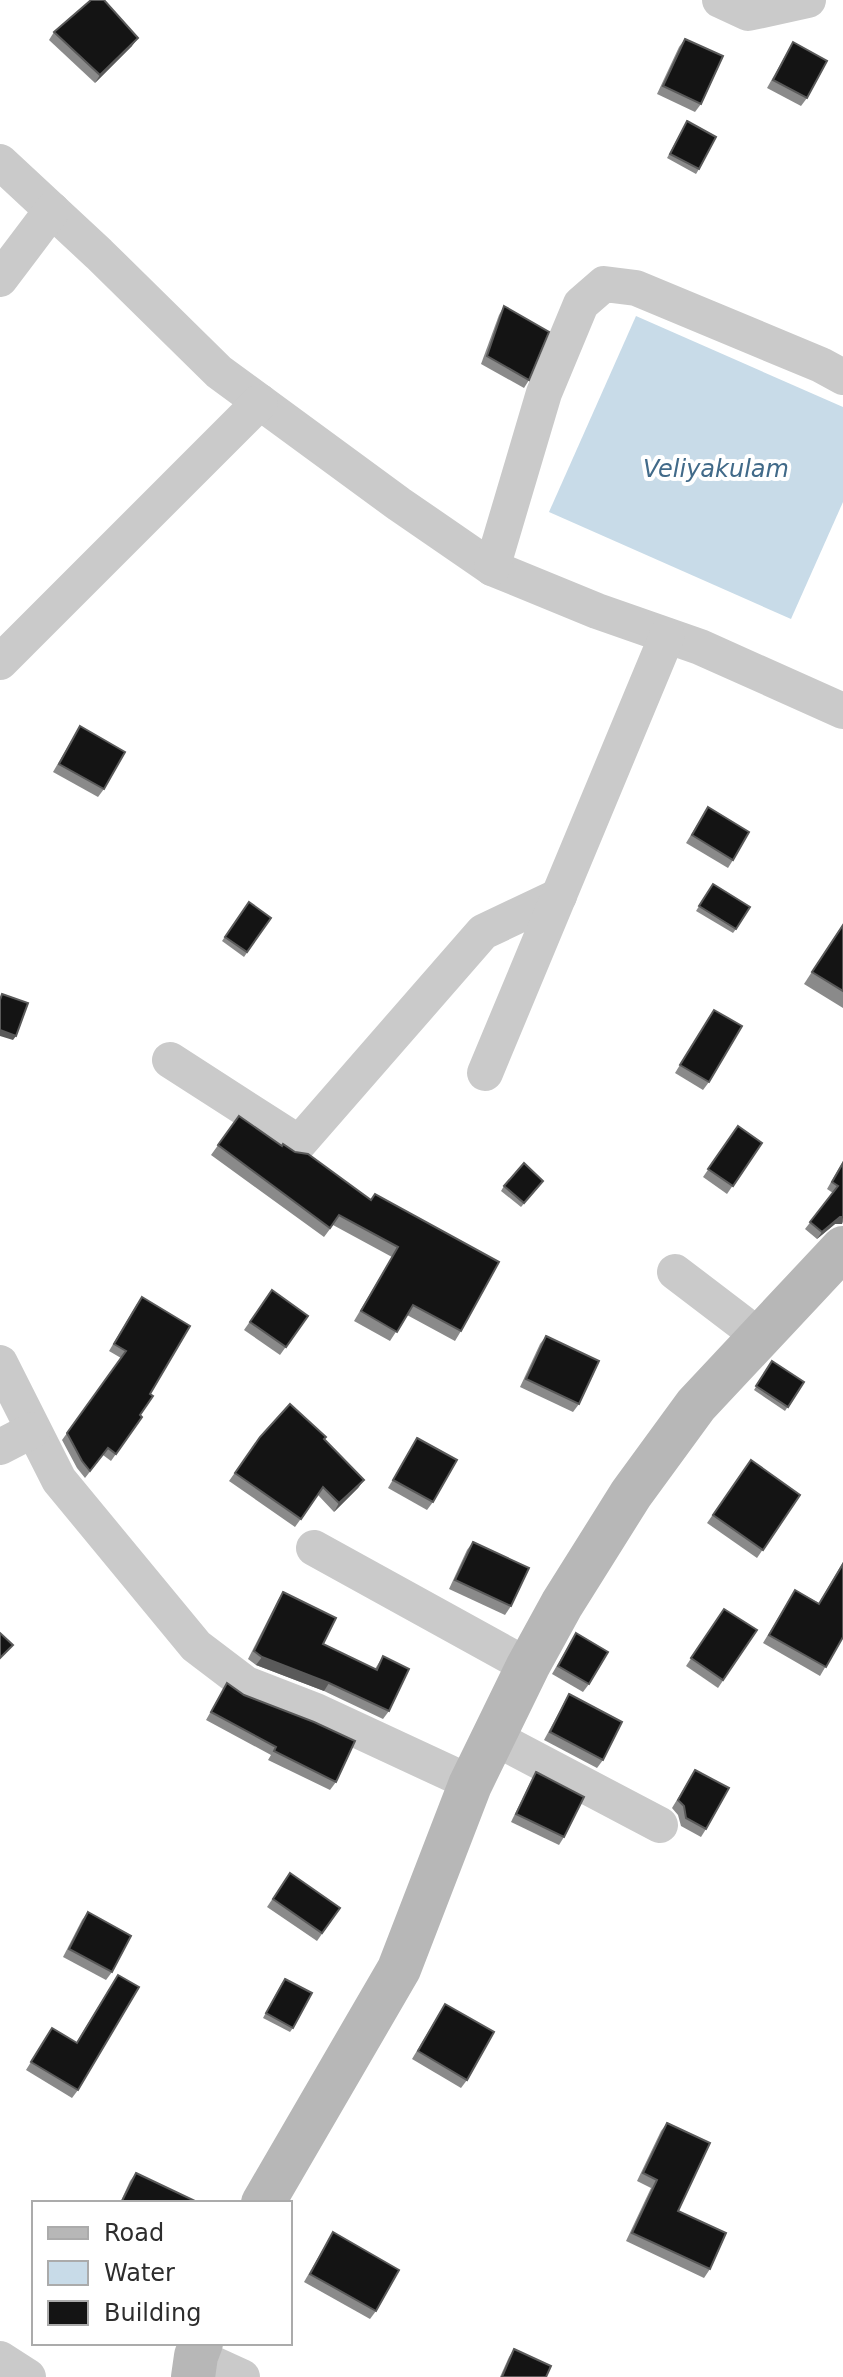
<svg xmlns="http://www.w3.org/2000/svg" width="843" height="2377" font-family="'DejaVu Sans',sans-serif">
	<style>
		.water { fill: #c8dbe8 }
		.lines { fill: none; stroke-linecap: round; stroke-linejoin: round }
		.street { stroke: #cacaca; stroke-width: 36 }
		.secondary { stroke: #b7b7b7; stroke-width: 44 }
		.wall { fill: #8a8a8a }
		.shaded-wall { fill: #5a5a5a }
		.building { fill: #141414; stroke: #5a5a5a; stroke-width: 2 }
		.labels { text-anchor: middle; stroke-width: 8; stroke-linejoin: round; paint-order: stroke }
		.water-label { font-size: 24px; font-style: italic; fill: #416a89; stroke: #fff }
	</style>
	<rect width="100%" height="100%" fill="#fff"/>
	<polygon class="water" points="636,316 843,407 843,502 791,619 549,512"/>
	<g class="lines">
		<g class="street">
			<polyline points="720,0 748,13 808,0"/>
			<polyline points="0,162 99,254 219,372 399,504 492,568 597,611 700,647 843,711"/>
			<polyline points="0,279 52,210"/>
			<polyline points="492,568 544,393 581,304 604,284 636,288 821,365 843,377"/>
			<polyline points="0,662 260,402"/>
			<polyline points="170,1060 299,1143 483,932 559,896"/>
			<polyline points="485,1073 667,636"/>
			<polyline points="675,1272 759,1336"/>
			<polyline points="0,1363 59,1480 196,1646 246,1684 316,1711 456,1776 470,1785"/>
			<polyline points="0,1447 33,1430"/>
			<polyline points="314,1548 528,1666"/>
			<polyline points="493,1737 660,1825"/>
			<polyline points="196,2356 242,2377"/>
			<polyline points="0,2359 28,2377"/>
		</g>
		<g class="secondary">
			<polyline points="263,2203 399,1969 470,1785 528,1666 562,1604 631,1494 696,1405 843,1248"/>
			<polyline points="193,2377 196,2356 201,2343"/>
		</g>
	</g>
	<g class="wall">
		<polygon points="54,32 132,46 95,83 49,40"/>
		<polygon points="685,39 701,104 695,112 657,94 679,47"/>
		<polygon points="793,42 807,98 801,106 767,88"/>
		<polygon points="687,121 699,169 696,174 667,158"/>
		<polygon points="504,306 529,380 524,388 481,364 499,315"/>
		<polygon points="80,726 104,789 98,797 53,772"/>
		<polygon points="708,807 733,860 728,868 686,843"/>
		<polygon points="713,884 736,929 733,933 696,911"/>
		<polygon points="249,902 271,918 244,957 222,941"/>
		<polygon points="843,924 843,1008 804,984"/>
		<polygon points="714,1010 709,1082 703,1090 675,1073"/>
		<polygon points="239,1116 282,1146 371,1200 375,1194 461,1331 455,1341 407,1315 390,1341 354,1321 392,1257 333,1225 324,1237 211,1155"/>
		<polygon points="738,1126 762,1143 727,1194 703,1177"/>
		<polygon points="843,1161 843,1222 842,1224 835,1224 817,1239 805,1229 833,1193 827,1189"/>
		<polygon points="540,1185 521,1207 501,1191 504,1186"/>
		<polygon points="272,1290 308,1316 280,1355 244,1330"/>
		<polygon points="137,1304 150,1394 140,1415 142,1417 111,1461 103,1455 85,1478 77,1468 62,1440 121,1358 109,1351"/>
		<polygon points="546,1336 579,1404 573,1412 520,1387 540,1344"/>
		<polygon points="772,1361 804,1382 785,1411 754,1390"/>
		<polygon points="260,1437 324,1439 364,1480 358,1488 334,1512 318,1495 295,1527 229,1481"/>
		<polygon points="417,1438 433,1502 427,1510 388,1488"/>
		<polygon points="751,1460 800,1495 757,1558 707,1523"/>
		<polygon points="473,1542 511,1606 505,1615 449,1589 467,1550"/>
		<polygon points="843,1562 843,1637 820,1676 763,1643 795,1590 819,1603"/>
		<polygon points="283,1592 323,1644 375,1669 383,1656 389,1711 383,1719 324,1691 256,1665 248,1659 278,1600"/>
		<polygon points="724,1609 757,1630 718,1688 686,1666"/>
		<polygon points="576,1633 589,1684 583,1692 552,1674"/>
		<polygon points="227,1683 244,1695 336,1782 330,1790 268,1760 271,1755 206,1720"/>
		<polygon points="569,1694 603,1760 597,1768 544,1740 564,1703"/>
		<polygon points="695,1770 706,1829 701,1837 681,1826 678,1815 672,1808"/>
		<polygon points="536,1772 564,1837 559,1845 511,1822 531,1781"/>
		<polygon points="290,1873 340,1908 317,1941 267,1907"/>
		<polygon points="88,1912 112,1972 106,1980 63,1957 82,1920"/>
		<polygon points="118,1975 78,2090 72,2098 26,2070 52,2028 76,2043"/>
		<polygon points="282,1983 293,2028 290,2032 263,2018"/>
		<polygon points="445,2004 467,2080 461,2088 412,2059"/>
		<polygon points="667,2123 678,2211 710,2269 704,2278 626,2241 651,2188 637,2181 661,2131"/>
		<polygon points="136,2173 194,2203 120,2203 130,2181"/>
		<polygon points="333,2232 376,2311 370,2319 304,2282"/>
		<polygon points="514,2349 546,2377 500,2377 509,2357"/>
	</g>
	<g class="shaded-wall">
		<polygon points="138,38 132,46 95,83 100,75"/>
		<polygon points="0,1030 16,1036 13,1040 0,1036"/>
		<polygon points="840,1217 843,1217 842,1224 835,1224 817,1239 822,1232"/>
		<polygon points="364,1480 358,1488 334,1512 339,1503"/>
		<polygon points="262,1657 329,1683 324,1691 256,1665"/>
	</g>
	<g class="building">
		<polygon points="91,0 104,0 138,38 100,75 54,32"/>
		<polygon points="685,39 723,56 701,104 663,86"/>
		<polygon points="793,42 827,61 807,98 773,80"/>
		<polygon points="687,121 716,137 699,169 670,154"/>
		<polygon points="504,306 549,332 529,380 487,356"/>
		<polygon points="80,726 125,752 104,789 59,764"/>
		<polygon points="708,807 749,832 733,860 692,835"/>
		<polygon points="713,884 750,907 736,929 699,906"/>
		<polygon points="249,902 271,918 247,952 225,937"/>
		<polygon points="843,925 843,991 812,972"/>
		<polygon points="2,994 28,1003 16,1036 0,1030 0,1000"/>
		<polygon points="714,1010 742,1026 709,1082 680,1065"/>
		<polygon points="239,1116 282,1146 283,1144 295,1152 308,1154 371,1200 375,1194 499,1262 461,1331 413,1305 397,1332 361,1311 398,1247 339,1215 330,1228 218,1145"/>
		<polygon points="738,1126 762,1143 733,1186 708,1169"/>
		<polygon points="524,1163 543,1181 524,1203 504,1186"/>
		<polygon points="843,1163 843,1217 840,1217 822,1232 810,1222 838,1186 832,1182"/>
		<polygon points="272,1290 308,1316 286,1347 250,1322"/>
		<polygon points="142,1297 190,1326 150,1394 153,1396 140,1415 142,1417 116,1454 108,1448 90,1471 82,1461 67,1433 126,1351 114,1344"/>
		<polygon points="546,1336 599,1361 579,1404 526,1379"/>
		<polygon points="772,1361 804,1382 788,1407 756,1386"/>
		<polygon points="290,1404 326,1437 324,1439 364,1480 339,1503 323,1487 301,1519 235,1473 260,1437"/>
		<polygon points="417,1438 457,1460 433,1502 393,1480"/>
		<polygon points="751,1460 800,1495 763,1550 713,1515"/>
		<polygon points="473,1542 529,1568 511,1606 455,1580"/>
		<polygon points="843,1564 843,1637 826,1667 769,1635 795,1590 819,1604"/>
		<polygon points="283,1592 336,1618 323,1644 377,1670 383,1656 409,1669 389,1711 329,1683 262,1657 254,1651"/>
		<polygon points="724,1609 757,1630 723,1680 691,1658"/>
		<polygon points="0,1633 13,1645 0,1658"/>
		<polygon points="576,1633 608,1652 589,1684 558,1666"/>
		<polygon points="227,1683 244,1695 314,1722 355,1741 336,1782 274,1751 276,1747 211,1712"/>
		<polygon points="569,1694 622,1722 603,1760 550,1732"/>
		<polygon points="695,1770 729,1788 706,1829 686,1818 684,1806 678,1800"/>
		<polygon points="536,1772 584,1797 564,1837 516,1814"/>
		<polygon points="290,1873 340,1908 322,1933 273,1899"/>
		<polygon points="88,1912 131,1936 112,1972 69,1949"/>
		<polygon points="118,1975 139,1987 78,2090 31,2062 52,2028 77,2043"/>
		<polygon points="285,1979 312,1993 293,2028 266,2013"/>
		<polygon points="445,2004 494,2032 467,2080 418,2051"/>
		<polygon points="667,2123 710,2143 678,2211 726,2233 710,2269 632,2233 657,2180 643,2173"/>
		<polygon points="136,2173 195,2201 194,2203 121,2203"/>
		<polygon points="333,2232 399,2270 376,2311 310,2274"/>
		<polygon points="514,2349 551,2366 546,2377 502,2377"/>
	</g>
	<g class="labels">
		<g class="water-label">
			<text x="716" y="477">Veliyakulam</text>
		</g>
	</g>
	<rect x="32" y="2201" width="260" height="144" fill="#ffffff" stroke="#ababab" stroke-width="2"/>
	<rect x="48" y="2227" width="40" height="12" fill="#b7b7b7" stroke="#ababab" stroke-width="2"/>
	<text x="104" y="2241" font-size="24" fill="#2d2d2d">Road</text>
	<rect x="48" y="2261" width="40" height="24" fill="#c8dbe8" stroke="#ababab" stroke-width="2"/>
	<text x="104" y="2281" font-size="24" fill="#2d2d2d">Water</text>
	<rect x="48" y="2301" width="40" height="24" fill="#141414" stroke="#ababab" stroke-width="2"/>
	<text x="104" y="2321" font-size="24" fill="#2d2d2d">Building</text>
</svg>
